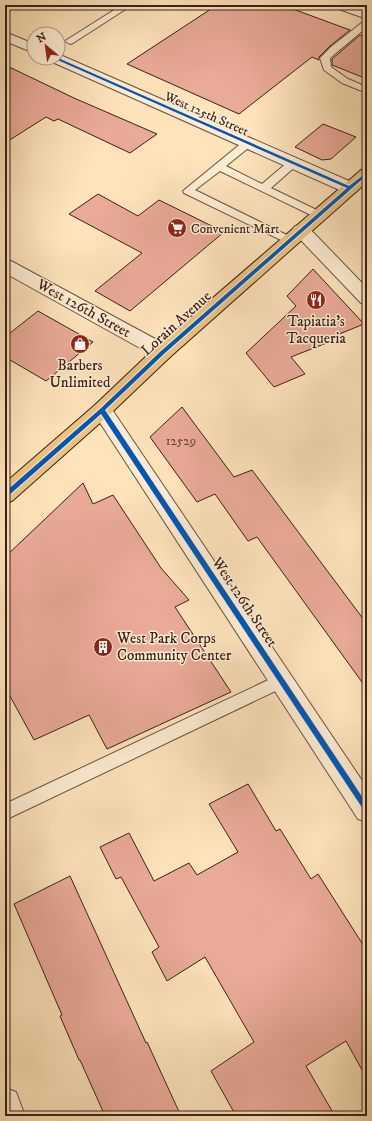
<svg xmlns="http://www.w3.org/2000/svg" width="372" height="1121" font-family="'IM FELL DW Pica',serif">
	<style>
		.building { fill: #eaaa98; stroke: #382118 }
		.lines { fill: none; stroke-linecap: round; stroke-linejoin: round }
		.service-casing { stroke: #6a5241; stroke-width: 2 }
		.minor-casing { stroke: #6a5241; stroke-width: 2 }
		.primary-casing { stroke: #382118; stroke-width: 2 }
		.service { fill: #feedd3; fill-rule: evenodd }
		.minor { fill: #feedd3; fill-rule: evenodd }
		.primary { fill: #efc27e; fill-rule: evenodd }
		.cycleway-casing { stroke: #feedd3; stroke-width: 2 }
		.cycleway { fill: #0057b8; fill-rule: evenodd }
		.labels { text-anchor: middle; stroke-width: 3; stroke-linejoin: round; paint-order: stroke }
		.far-street-label { font-size: 13px; fill: #382118; stroke: #feedd3 }
		.far-poi-label { font-size: 13px; fill: #382118; stroke: #feedd3; text-anchor: start }
		.number-label { font-size: 13px; fill: #644338 }
		.street-label { font-size: 15px; fill: #382118; stroke: #feedd3 }
		.poi-label { font-size: 15px; fill: #382118; stroke: #feedd3 }
	</style>
	<rect width="100%" height="100%" fill="#fee3bb"/>
	<filter id="stains"><feTurbulence type="fractalNoise" baseFrequency=".005" numOctaves="4"/><feColorMatrix values="0 0 0 0 .2 0 0 0 0 .09 0 0 0 0 .02 0 0 0 .5 -.17"/></filter>
	<radialGradient id="worn" r=".72"><stop offset=".6" stop-color="#630" stop-opacity="0"/><stop offset="1" stop-color="#630" stop-opacity=".3"/></radialGradient>
	<g class="building">
		<polygon points="217,5 282,5 350,30 330,46 319,57 319,60 312,57 239,114 127,64"/>
		<polygon points="360,35 367,37 367,79 332,65 332,59"/>
		<polygon points="5,65 74,98 157,134 130,153 58,119 54,121 46,117 5,143"/>
		<polygon points="323,124 356,137 331,159 322,160 295,147"/>
		<polygon points="98,194 138,216 159,200 224,232 130,311 95,291 142,253 69,214"/>
		<polygon points="313,269 364,324 327,339 329,342 291,357 305,374 274,387 246,353 296,306 287,296"/>
		<polygon points="38,311 93,342 46,381 5,357 5,337"/>
		<polygon points="182,407 234,477 252,470 367,624 367,689 257,537 248,541 215,494 197,502 150,437"/>
		<polygon points="83,483 93,504 113,495 161,568 189,600 175,607 231,692 107,749 89,715 34,740 5,687 5,557"/>
		<polygon points="248,784 276,831 280,829 311,879 318,874 367,951 367,1079 346,1041 306,1066 335,1116 236,1116 211,1071 254,1042 205,957 167,981 152,952 159,947 121,877 116,879 100,847 129,833 154,881 189,863 197,875 238,852 209,804"/>
		<polygon points="70,876 146,1043 147,1042 181,1116 105,1116 80,1060 79,1060 60,1016 62,1015 14,904"/>
	</g>
	<g class="lines">
		<defs>
			<g id="service">
				<polygon points="122,5 132,5 73,43 70,44 65,41"/>
				<polygon points="367,20 367,27 330,58 331,67 348,79 367,87 367,93 342,83 324,70 320,58 331,47 364,21"/>
				<polygon points="248,140 253,143 252,145 226,166 262,184 289,161 297,161 298,163 297,165 271,188 323,213 324,215 323,217 315,217 220,171 195,190 293,238 294,240 293,242 285,242 184,193 183,191 244,141"/>
				<polygon points="281,674 286,676 289,681 286,686 5,820 5,804"/>
			</g>
			<g id="minor">
				<polygon points="334,5 353,5 367,10 367,19 336,8"/>
				<polygon points="5,32 34,44 34,53 5,41"/>
				<polygon points="58,54 356,184 358,188 356,192 350,193 344,192 50,61 48,58 58,58"/>
				<polygon points="301,225 307,226 367,288 367,305 361,303 295,234 292,230 295,226"/>
				<polygon points="5,259 11,261 170,347 172,352 170,357 163,359 156,357 5,273"/>
				<polygon points="102,403 109,405 367,788 367,822 358,819 95,415 92,410 95,405"/>
				<polygon points="5,1088 16,1092 25,1116 5,1116"/>
			</g>
			<polygon id="primary" points="367,168 367,182 170,357 109,415 12,501 5,503 5,483 95,405 156,347 361,170"/>
		</defs>
		<use href="#service" class="service-casing"/>
		<use href="#minor" class="minor-casing"/>
		<use href="#primary" class="primary-casing"/>
		<use href="#service" class="service"/>
		<use href="#minor" class="minor"/>
		<use href="#primary" class="primary"/>
		<defs>
			<polygon id="cycleway" points="53,58 58,58 349,186 367,172 367,175 165,353 105,410 367,804 367,813 365,812 101,414 7,497 5,497 5,492 100,409 161,351 347,188"/>
		</defs>
		<use href="#cycleway" class="cycleway-casing"/>
		<use href="#cycleway" class="cycleway"/>
	</g>
	<defs>
		<symbol id="supermarket-disc" viewBox="-11 -11 22 22"><circle r="9.5" fill="#8f2418" stroke="#feedd3"/><path d="M-6-5.5h2.5l.6 2H6L4.5 2H-2.5L-4.4-4H-6ZM-1.5 3.2a1.3 1.3 0 1 0 .1 0ZM3 3.2a1.3 1.3 0 1 0 .1 0Z" fill="#fff"/></symbol>
		<symbol id="restaurant-disc" viewBox="-11 -11 22 22"><circle r="9.5" fill="#8f2418" stroke="#feedd3"/><path d="M-5-6h1v4h1v-4h1v4h1v-4h1v5L-1.5 .5V6h-2V.5L-5-1ZM5-6V6H3V1.5H1.5Q1.5-4 5-6Z" fill="#fff"/></symbol>
		<symbol id="shop-disc" viewBox="-11 -11 22 22"><circle r="9.5" fill="#8f2418" stroke="#feedd3"/><path d="M-5-2.5h2.3a2.7 3.5 0 0 1 5.4 0H5L5.5 6h-11ZM-1.5-2.5h3a1.5 2.3 0 0 0-3 0Z" fill="#fff"/></symbol>
		<symbol id="building-disc" viewBox="-11 -11 22 22"><circle r="9.5" fill="#8f2418" stroke="#feedd3"/><path d="M-4-6H4V6H1V3H-1V6H-4ZM-2.5-4.3h1.7v1.8h-1.7ZM.8-4.3h1.7v1.8H.8ZM-2.5-1h1.7V.8h-1.7ZM.8-1h1.7V.8H.8Z" fill="#fff"/></symbol>
	</defs>
	<g fill-rule="evenodd">
		<use href="#supermarket-disc" x="166" y="217" width="22" height="22"/>
		<use href="#restaurant-disc" x="305" y="289" width="22" height="22"/>
		<use href="#shop-disc" x="69" y="333" width="22" height="22"/>
		<use href="#building-disc" x="92" y="636" width="22" height="22"/>
	</g>
	<g class="labels">
		<g class="far-street-label">
			<text transform="translate(207 113) rotate(24)" y="5">West 125th Street</text>
		</g>
		<g class="far-poi-label">
			<text x="191" y="233">Convenient Mart</text>
		</g>
		<g class="number-label">
			<text x="181" y="445">12529</text>
		</g>
		<g class="street-label">
			<text transform="translate(84 308) rotate(29)" y="5">West 126th Street</text>
			<text transform="translate(176 323) rotate(-42)" y="5">Lorain Avenue</text>
			<text transform="translate(245 602) rotate(56)" y="5">West 126th Street</text>
		</g>
		<g class="poi-label">
			<text x="316" y="326">Tapiatia's<tspan x="316" dy="17">Tacqueria</tspan></text>
			<text x="80" y="370">Barbers<tspan x="80" dy="17">Unlimited</tspan></text>
			<text x="117" y="643" text-anchor="start">West Park Corps<tspan x="117" dy="17">Community Center</tspan></text>
		</g>
	</g>
	<rect width="372" height="1121" fill="none" stroke="#fee3bb" stroke-width="20"/>
	<rect x="6" y="6" width="360" height="1109" fill="none" stroke="#382118" stroke-width="2"/>
	<rect x="10" y="10" width="352" height="1101" fill="none" stroke="#382118"/>
	<g transform="translate(46 46) rotate(331)"><circle r="19" fill="#feedd3" stroke="#af9b88"/>
	<path d="M0-3L7 15L0 10L-7 15Z" fill="#8f2418"/>
	<text y="-6" font-size="11" font-weight="bold" text-anchor="middle" fill="#382118">N</text>
	</g>
	<rect width="100%" height="100%" filter="url(#stains)"/>
	<rect width="100%" height="100%" fill="url(#worn)"/>
</svg>
